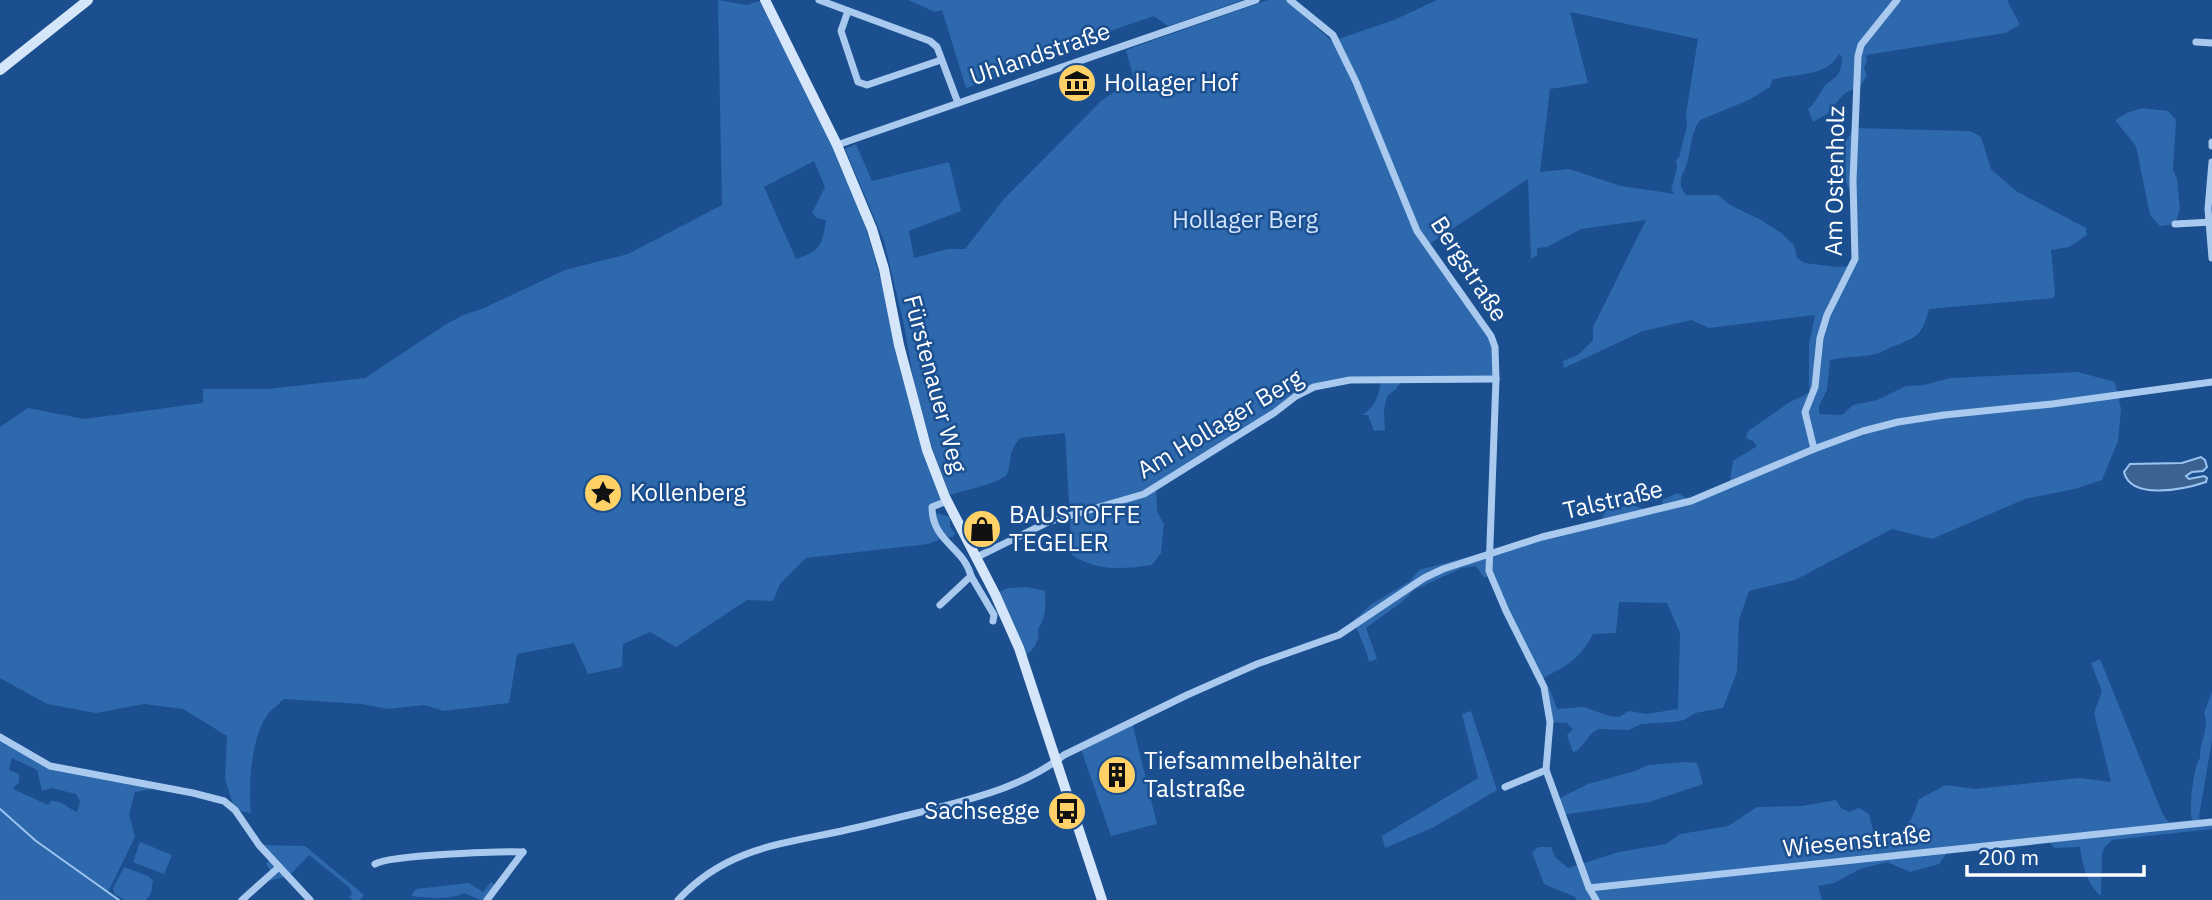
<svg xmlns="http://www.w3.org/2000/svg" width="2212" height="900" font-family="'IBM Plex Sans',sans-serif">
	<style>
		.green { fill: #2e69ad; fill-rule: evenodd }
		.water { fill: #3c6290; stroke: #9cc4f0; stroke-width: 2 }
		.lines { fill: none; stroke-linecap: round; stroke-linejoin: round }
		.stream { stroke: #9cc4f0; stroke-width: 2 }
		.street { stroke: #a9c9ee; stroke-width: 7 }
		.secondary { stroke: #d6e6fa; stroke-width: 10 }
		.labels { text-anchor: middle; stroke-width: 5; stroke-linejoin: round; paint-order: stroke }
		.street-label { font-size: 24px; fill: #fff; stroke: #1b4f8f }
		.poi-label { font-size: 24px; fill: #fff; stroke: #1b4f8f; text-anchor: start }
		.park-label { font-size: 24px; fill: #cfe3fa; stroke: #1b4f8f }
	</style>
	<rect width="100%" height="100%" fill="#1b4f8f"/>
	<g class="green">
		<path d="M718,0L747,5L759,1C805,90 856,179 880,278L887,279L896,332L947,501L933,507V512L950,517V527L955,533L953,537H946L928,544L806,558L780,584L773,601L747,600L676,647L650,632L623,644L622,667L588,674L574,643L517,654L509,703L444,711L424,705L389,709L361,704L284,699C279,704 272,709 268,714C251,737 248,786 251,813L235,810L225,779L227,736L183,709L144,704L96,713L47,704L0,678V427L28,408L84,419L203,403V389H268L365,378L445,325L463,315L482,309L565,270L628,254L722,205ZM814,161L825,187L812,213L817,218L826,220C822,245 821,251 796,259L764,187Z"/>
		<polygon points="908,0 1243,0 1168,26 1154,16 1069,45 1071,51 966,88 942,10 935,12"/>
		<path d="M1268,0H1286L1332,41L1394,20L1437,0H2007L2020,25L2005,33L1866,55L1867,61L1864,68L1867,75L1861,85L1844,94L1827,114L1813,122L1808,109C1815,103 1817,98 1822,90C1830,76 1841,83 1842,57L1839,54C1825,79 1795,72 1772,80L1770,87L1749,100L1700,120C1690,134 1691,149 1687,163C1685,171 1679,177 1681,185C1681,189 1684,192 1686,195H1718L1730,205L1761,220L1781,233L1794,245L1797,258L1804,263L1838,267L1853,266L1854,204L1846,181L1845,143L1854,128L1970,131L1981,137L1991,169L2016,191L2086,228L2087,235L2069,247L2051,250L2055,291L2054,298L1929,309C1922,335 1918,337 1894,346C1889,348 1884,351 1879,353C1863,358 1846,356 1830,360L1827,390L1819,406V414L1842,415L1853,405L1877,400L1906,386L1924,385L1950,378L2078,372L2115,382L2121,409L2118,441L2102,480L2075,489L2025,499L1932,539L1892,529L1795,580L1749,591L1739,620L1737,672L1723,708L1695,713L1684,720L1674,722L1641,724L1629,730L1599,729L1592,733L1578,750L1573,752L1567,735L1573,729L1567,723L1550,722L1544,687H1549L1557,709L1584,707L1609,716L1619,717L1628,711L1647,714L1678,709L1680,633L1667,603L1619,602L1616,633L1593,634C1579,661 1565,666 1540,680L1490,575L1484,578L1476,566L1462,568L1414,590L1402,602L1366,628L1377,659L1369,662C1366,646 1358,635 1354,620L1372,604L1410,581L1419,570L1600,522L1607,509L1632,505L1650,511L1664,508L1662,500L1678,493L1691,501L1733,482L1730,479L1733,461L1757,446L1753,441L1746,438L1748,431L1790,402L1809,393V344L1815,315L1709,328L1692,320L1643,331L1564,368L1563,361L1578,355L1593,340V327L1646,220L1581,229L1547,247L1537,248V255L1531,259L1528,179L1428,245L1491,336L1496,379L1402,381L1396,389L1387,396L1384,410L1385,430L1374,431L1368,415H1362C1375,408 1379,395 1381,380L1314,387L1156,486L1157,511L1164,524L1161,553L1152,565C1123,569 1098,572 1072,555L1065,433L1020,438C1006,455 1013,461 1007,474C1002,483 961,491 950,495L934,453L915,388L904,325L884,241L845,149L856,144L872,181L949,162L961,211L909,231L914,258L948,249H965L1004,199L1102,100L1134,79L1126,50ZM1570,12L1698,39L1686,114L1687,126L1679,157L1676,160L1677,168L1671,190L1675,194L1621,186L1569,169L1540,172L1550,89L1588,83Z"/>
		<polygon points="2142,108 2168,111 2176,120 2173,170 2177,179 2180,209 2175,224 2160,226 2150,215 2136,146 2115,120 2127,113"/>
		<path d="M1027,587L1045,591C1046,603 1046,619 1038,629C1040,643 1033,650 1023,658L995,594L1008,588Z"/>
		<path d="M2100,659L2163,815L2169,822L2192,820C2189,807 2193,768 2200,758C2199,742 2210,728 2204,713L2212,692V740L2199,817L2201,823L2212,822V829L2112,840L2104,848L2102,854L2101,896C2088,886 2082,864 2080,847L2055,848L2050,843L1992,850H1949L1939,864L1910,872L1887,862L1860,869L1834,883L1818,886L1822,900H1576L1575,897L1544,884L1532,852L1539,847H1551L1555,857L1568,868L1619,852L1666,844L1680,834L1728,826L1757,807L1802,806L1836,800L1841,808L1849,812L1859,808L1869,814L1873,830L1891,839C1908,829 1913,817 1919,799L1946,785L1975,789L2080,778L2111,782L2094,713L2102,691L2091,663Z"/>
		<polygon points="1471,711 1497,790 1434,827 1385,848 1382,836 1478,778 1462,714"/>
		<polygon points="1132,722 1157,824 1111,836 1081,749"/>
		<path d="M0,737L50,766L165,787L135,792L129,814L135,837L108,892L118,900H0ZM12,758L37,770L42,791L51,788L76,794L80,801L77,812C68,808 62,800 51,801L48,805L13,789L19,782V774L9,770Z"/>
		<polygon points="1685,762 1697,763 1703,784 1649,802 1562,815 1556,800 1588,784 1635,771 1648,765"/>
		<polygon points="140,842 172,855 164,874 133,862"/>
		<polygon points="259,845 305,846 364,895 360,900 353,900 349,897 352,894 349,887 309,855 289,876 259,883 272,873 266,864 271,858"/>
		<polygon points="124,867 148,876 153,881 151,893 146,900 124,900 114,894 113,888"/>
		<path d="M491,882L497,887L487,900H481L464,893C452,900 424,898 411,896L416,889L469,883L483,892Z"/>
	</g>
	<path class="water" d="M2201,457L2205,460L2207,467L2203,471L2192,472L2186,476L2189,479L2204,476L2207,478L2206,482C2185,489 2131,501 2124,472L2130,464L2182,463Z"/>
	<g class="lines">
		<polyline class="stream" points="0,809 36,841 119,900"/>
		<g class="street">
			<polyline points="819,0 930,41 937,47 958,103"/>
			<polyline points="1290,0 1333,35 1356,82 1417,231 1491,336 1495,347 1496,379 1489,571 1506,611 1544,687 1550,722 1546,770 1589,888 1596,900"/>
			<polyline points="848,11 841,31 858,82 867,85 941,60"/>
			<polyline points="2196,42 2212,43"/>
			<polyline points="2212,142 2212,146"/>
			<polyline points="837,145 1256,0"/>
			<polyline points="2212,162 2208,209 2212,258"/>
			<polyline points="2175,224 2212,222"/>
			<polyline points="1814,449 1805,412 1815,387 1820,338 1827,315 1855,259 1853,181 1858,56 1861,45 1897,0"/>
			<polyline points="975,558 1048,522 1144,494 1274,413 1296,396 1314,387 1350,380 1496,379"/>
			<polyline points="971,576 994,615 993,621"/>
			<path d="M940,605L971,576C964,547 932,542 932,507L947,501"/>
			<polyline points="0,737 50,766 193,793 224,801 235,810 259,845 310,900"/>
			<polyline points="1505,787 1546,770"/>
			<path d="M375,864C390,855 501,851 523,852"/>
			<polyline points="1589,888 2212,822"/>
			<polyline points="242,900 279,867"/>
			<polyline points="487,900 523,852"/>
			<path d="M678,900C722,852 772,845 832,833C862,827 891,819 921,812C971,799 1022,788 1064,755L1187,695L1257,664L1339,635L1424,578L1443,569L1542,537L1691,501L1814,449L1863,431L1898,422L1944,415L2052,404L2212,382"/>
		</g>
		<g class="secondary">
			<polyline points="765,0 837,145 872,229 884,269 899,345 927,450 945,497 995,594 1019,648 1102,900"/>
			<polyline points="0,70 88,0"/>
		</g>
	</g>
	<defs>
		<symbol id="museum-disc" viewBox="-11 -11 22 22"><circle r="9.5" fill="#ffd166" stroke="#1b4f8f"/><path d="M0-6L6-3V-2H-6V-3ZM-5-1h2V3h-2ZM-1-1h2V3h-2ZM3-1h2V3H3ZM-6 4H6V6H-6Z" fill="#111"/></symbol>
		<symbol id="sight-disc" viewBox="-11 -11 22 22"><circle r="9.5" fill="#ffd166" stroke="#1b4f8f"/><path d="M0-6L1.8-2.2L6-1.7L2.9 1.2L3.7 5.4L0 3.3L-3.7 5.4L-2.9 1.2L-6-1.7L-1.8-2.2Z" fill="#111"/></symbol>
		<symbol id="shop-disc" viewBox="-11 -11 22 22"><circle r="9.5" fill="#ffd166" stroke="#1b4f8f"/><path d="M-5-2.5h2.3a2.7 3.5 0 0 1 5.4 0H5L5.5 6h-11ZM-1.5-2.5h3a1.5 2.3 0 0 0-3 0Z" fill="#111"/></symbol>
		<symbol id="building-disc" viewBox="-11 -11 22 22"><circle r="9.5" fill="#ffd166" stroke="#1b4f8f"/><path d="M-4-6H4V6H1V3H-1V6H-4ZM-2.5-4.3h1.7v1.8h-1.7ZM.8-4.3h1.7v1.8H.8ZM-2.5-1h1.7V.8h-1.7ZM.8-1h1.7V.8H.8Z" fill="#111"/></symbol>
		<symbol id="bus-disc" viewBox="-11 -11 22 22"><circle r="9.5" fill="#ffd166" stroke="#1b4f8f"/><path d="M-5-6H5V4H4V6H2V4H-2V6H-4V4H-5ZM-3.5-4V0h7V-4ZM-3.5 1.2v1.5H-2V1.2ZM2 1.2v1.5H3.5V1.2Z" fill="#111"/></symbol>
	</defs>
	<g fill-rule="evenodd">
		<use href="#museum-disc" x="1055" y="61" width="44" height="44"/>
		<use href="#sight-disc" x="581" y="471" width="44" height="44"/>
		<use href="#shop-disc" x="960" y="507" width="44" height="44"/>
		<use href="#building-disc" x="1095" y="753" width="44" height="44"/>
		<use href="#bus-disc" x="1045" y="789" width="44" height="44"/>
	</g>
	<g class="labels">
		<g class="street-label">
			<text transform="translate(1040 54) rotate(-19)" y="8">Uhlandstraße</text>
			<text transform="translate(1835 181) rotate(-89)" y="8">Am Ostenholz</text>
			<text transform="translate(1469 269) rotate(57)" y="8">Bergstraße</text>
			<text transform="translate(935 384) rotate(75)" y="8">Fürstenauer Weg</text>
			<text transform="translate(1220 424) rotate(-31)" y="8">Am Hollager Berg</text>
			<text transform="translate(1613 500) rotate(-13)" y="8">Talstraße</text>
			<text transform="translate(1857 841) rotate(-6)" y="8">Wiesenstraße</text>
		</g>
		<g class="poi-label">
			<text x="1104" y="91">Hollager Hof</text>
			<text x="630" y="501">Kollenberg</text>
			<text x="1009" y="523">BAUSTOFFE<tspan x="1009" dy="28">TEGELER</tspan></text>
			<text x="1144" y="769">Tiefsammelbehälter<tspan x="1144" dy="28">Talstraße</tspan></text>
			<text x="1040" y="819" text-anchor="end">Sachsegge</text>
		</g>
		<g class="park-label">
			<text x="1245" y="228">Hollager Berg</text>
		</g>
	</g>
	<path d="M1967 865v10h177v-10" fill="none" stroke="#ffffff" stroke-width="3.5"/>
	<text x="1978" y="865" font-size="21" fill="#ffffff" stroke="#1b4f8f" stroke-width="5" paint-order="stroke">200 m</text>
</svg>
